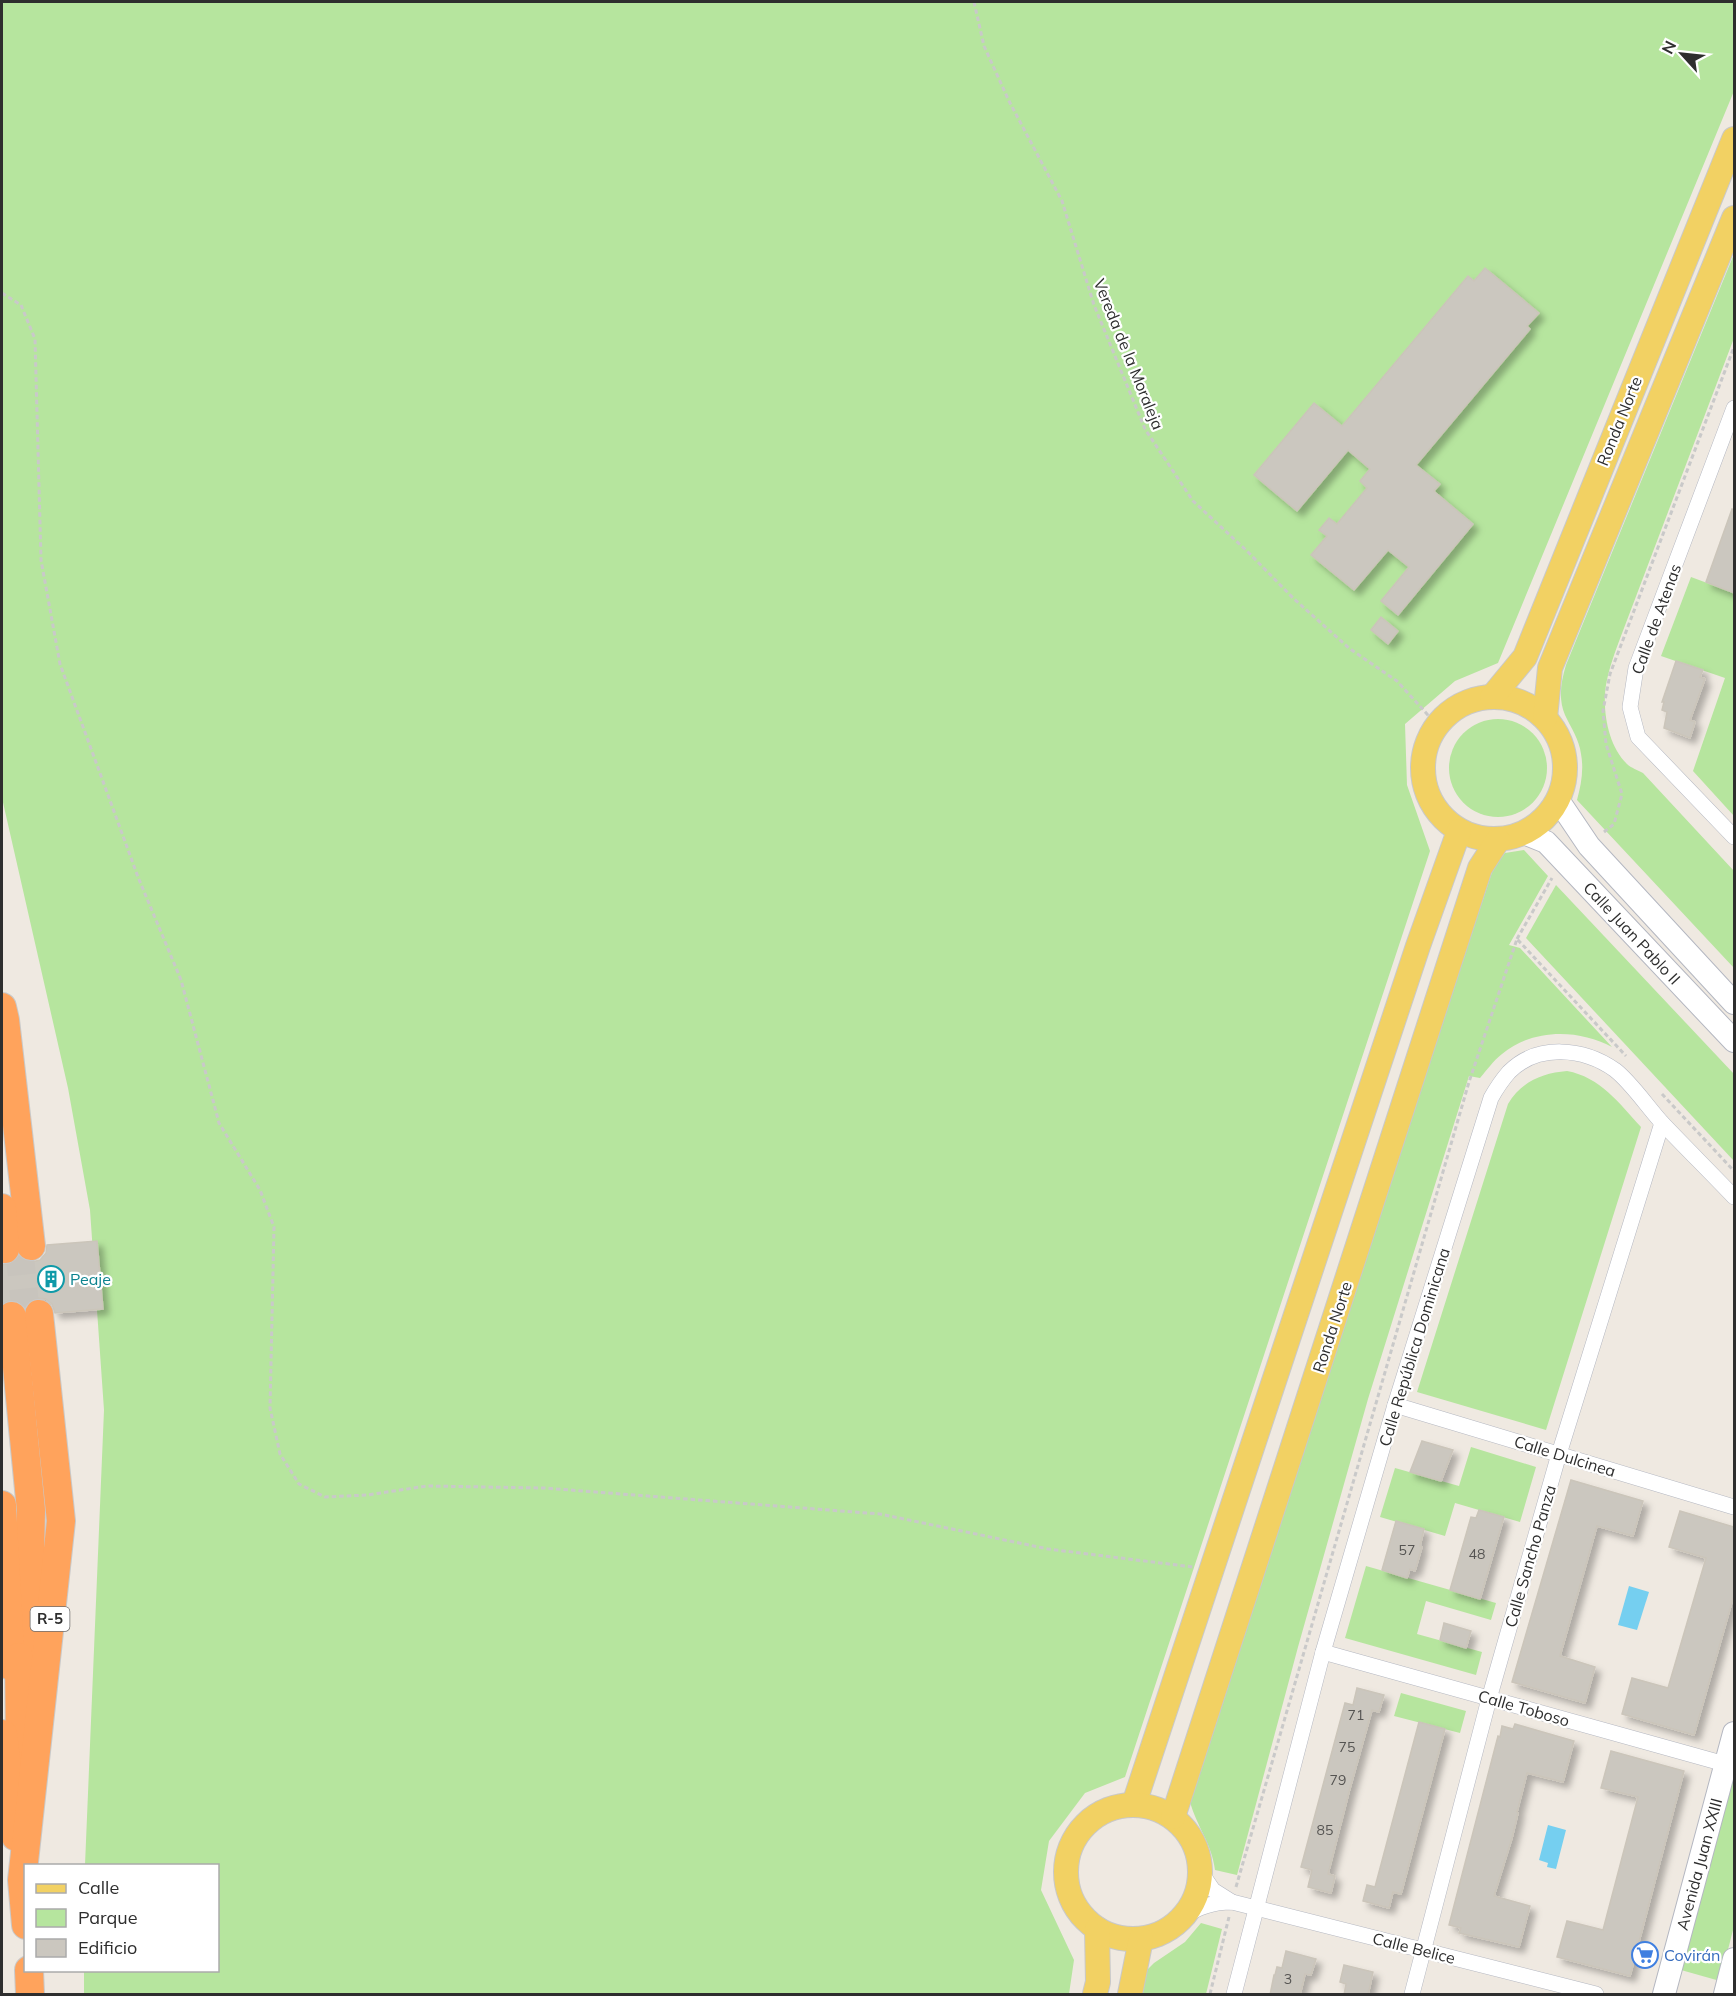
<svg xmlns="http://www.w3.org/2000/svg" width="1736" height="1996" font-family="Mulish,sans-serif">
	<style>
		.green { fill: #b6e59e }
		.water { fill: #75cff0 }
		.building { fill: #cbc7bf; stroke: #cbc5ba; stroke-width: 1.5; filter: url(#shadow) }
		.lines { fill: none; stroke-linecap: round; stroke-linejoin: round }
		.motorway-tunnel { stroke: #c8c4bd; stroke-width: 28; stroke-dasharray: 28 14; stroke-linecap: butt }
		.minor-casing { stroke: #b4b7c1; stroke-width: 16 }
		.secondary-casing { stroke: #b4b7c1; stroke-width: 24 }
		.primary-casing { stroke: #c9c9c9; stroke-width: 26 }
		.motorway-casing { stroke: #c9c9c9; stroke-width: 30 }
		.path { stroke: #c9c9c9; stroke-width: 3; stroke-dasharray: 4.5 3; stroke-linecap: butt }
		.minor { stroke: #fff; stroke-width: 15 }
		.secondary { stroke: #fff; stroke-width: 22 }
		.primary { stroke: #f2d163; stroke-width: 24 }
		.motorway { stroke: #ffa35c; stroke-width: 28 }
		.labels { text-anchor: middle; stroke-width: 4.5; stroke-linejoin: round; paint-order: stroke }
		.number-label { font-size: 14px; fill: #555452 }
		.shield { fill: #fff; stroke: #6d6d6d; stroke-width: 1.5 }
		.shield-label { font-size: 15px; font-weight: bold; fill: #2e2e2e }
		.street-label { font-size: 16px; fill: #2e2e2e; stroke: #fff }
		.culture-label { font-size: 16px; fill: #0d838f; stroke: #fff; text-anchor: start }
		.shop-label { font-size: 16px; fill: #366cbe; stroke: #fff; text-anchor: start }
	</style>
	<defs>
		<filter id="shadow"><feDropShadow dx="5.5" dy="5.5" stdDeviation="3" flood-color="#0004"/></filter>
	</defs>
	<rect width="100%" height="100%" fill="#efe9e1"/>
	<g class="green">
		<polygon points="2,2 1734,2 1734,91 1498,663 1455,681 1405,724 1407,785 1430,851 1125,1777 1085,1793 1049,1841 1041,1890 1074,1960 1069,1994 84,1994 84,1971 218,1970 218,1866 85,1865 104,1410 90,1210 68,1088 2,798"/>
		<path d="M1734,254V338L1621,636C1615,652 1609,668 1606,685C1602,710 1608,746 1627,764C1631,768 1638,770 1643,773L1734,871V968L1577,800C1581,785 1584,770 1581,754C1579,739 1571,728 1565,715C1558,698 1561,682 1566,665Z"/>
		<polygon points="1691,577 1734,593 1734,816 1693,771 1725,678 1661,656"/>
		<circle cx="1498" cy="768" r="49"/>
		<path d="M1524,850L1548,876L1509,945L1520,948L1612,1047C1579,1029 1533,1028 1502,1054C1493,1061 1487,1070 1480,1078L1469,1076L1368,1399L1298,1647L1237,1875L1215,1870C1212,1844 1197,1827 1190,1802L1241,1631L1494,866L1505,853Z"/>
		<polygon points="1556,885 1734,1074 1734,1161 1526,938"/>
		<path d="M1567,1071C1600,1077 1619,1103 1641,1127L1546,1430L1417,1392L1508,1104C1521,1082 1542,1073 1567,1071Z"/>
		<polygon points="1471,1447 1536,1467 1520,1522 1455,1503 1445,1536 1380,1517 1395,1468 1459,1486"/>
		<polygon points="1366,1566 1496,1603 1491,1620 1426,1601 1417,1634 1482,1652 1476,1675 1345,1638"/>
		<polygon points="1401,1693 1466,1711 1460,1733 1394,1716"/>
		<polygon points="1734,1767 1734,1926 1720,1981 1681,1970"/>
		<polygon points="1201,1923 1222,1929 1206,1994 1136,1994 1146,1971 1154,1963 1185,1942"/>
	</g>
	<g class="water">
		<polygon points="1629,1586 1649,1592 1637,1630 1618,1625"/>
		<polygon points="1548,1825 1566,1830 1556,1869 1547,1867 1548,1863 1539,1860"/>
	</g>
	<g class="building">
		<polygon points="1485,268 1539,313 1527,326 1530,329 1416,465 1440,484 1434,491 1436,493 1473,524 1398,615 1381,601 1409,567 1388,550 1354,590 1311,555 1327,536 1319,530 1329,518 1337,524 1367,488 1360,481 1370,469 1348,450 1297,511 1254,475 1314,403 1342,426 1468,276 1474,281"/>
		<polygon points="1732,509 1734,510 1734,593 1706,582"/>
		<polygon points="1381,617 1398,631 1388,644 1371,630"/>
		<polygon points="1676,661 1703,670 1700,677 1705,679 1690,720 1695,722 1690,738 1664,728 1667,712 1662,710 1664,702 1662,702"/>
		<polygon points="97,1241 103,1309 55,1313 52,1304 46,1299 38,1298 30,1300 25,1306 19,1301 11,1300 2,1304 2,1265 14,1263 19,1257 25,1261 32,1262 40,1260 46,1253 47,1245"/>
		<polygon points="1422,1441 1453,1450 1441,1481 1410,1472"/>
		<polygon points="1571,1480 1643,1501 1633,1536 1597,1526 1560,1656 1595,1667 1585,1703 1512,1682"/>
		<polygon points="1479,1510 1504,1517 1480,1599 1450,1590 1471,1517 1476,1518"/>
		<polygon points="1680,1511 1734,1527 1734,1595 1694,1735 1622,1714 1632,1678 1668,1688 1706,1558 1669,1547"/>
		<polygon points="1396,1521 1424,1529 1420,1546 1422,1547 1415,1571 1410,1569 1407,1578 1382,1570"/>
		<polygon points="1444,1623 1471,1631 1466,1648 1440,1640"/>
		<polygon points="1357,1688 1384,1695 1379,1712 1372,1710 1349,1792 1328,1874 1335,1876 1331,1893 1308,1887 1312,1870 1301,1867 1345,1703 1353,1705"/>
		<polygon points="1419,1722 1445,1729 1401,1894 1393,1892 1389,1908 1363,1901 1367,1885 1375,1887"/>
		<polygon points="1515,1724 1574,1741 1563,1782 1527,1773 1517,1812 1518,1813 1512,1838 1494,1896 1530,1906 1519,1947 1459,1933 1461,1928 1449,1925 1498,1736 1500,1737 1502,1726 1513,1729"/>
		<polygon points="1611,1751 1684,1771 1630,1976 1557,1957 1567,1921 1603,1930 1638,1797 1601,1788"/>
		<polygon points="1286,1951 1316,1959 1311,1975 1305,1974 1300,1995 1270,1995 1274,1975 1275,1975 1277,1967 1282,1968"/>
		<polygon points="1344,1965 1373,1972 1368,1995 1344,1995 1346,1984 1340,1982"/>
	</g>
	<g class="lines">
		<polyline class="motorway-tunnel" points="19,1247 26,1315"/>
		<defs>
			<g id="minor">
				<polyline points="1734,408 1636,668 1630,707 1638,737 1734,837"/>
				<polyline points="1395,1405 1734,1507"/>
				<polyline points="1323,1652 1725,1764"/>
				<polyline points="1200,1871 1213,1890 1232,1902"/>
				<path d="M1182,1917C1199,1907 1213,1902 1232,1902L1596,1994"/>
				<path d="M1234,1994L1323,1652L1395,1405L1491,1098C1496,1089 1502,1080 1509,1072C1538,1043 1584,1048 1615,1070C1631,1082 1649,1109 1664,1125C1687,1149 1711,1173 1734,1197"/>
				<polyline points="1412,1994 1489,1699 1559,1454 1662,1123"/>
			</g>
			<g id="secondary">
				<polyline points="1558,800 1589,846 1734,1003"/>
				<polyline points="1524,833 1546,842 1734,1041"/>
				<polyline points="1664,1994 1734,1733"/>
				<polyline points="1725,1994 1734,1959"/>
			</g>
			<g id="primary">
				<circle cx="1494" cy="768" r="71"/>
				<polyline points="1492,697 1525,657 1734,139"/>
				<polyline points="1545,718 1550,668 1734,218"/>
				<polyline points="1134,1804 1418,946 1459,831"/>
				<circle cx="1133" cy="1872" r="67"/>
				<polyline points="1173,1817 1480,868 1498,840"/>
				<polyline points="1095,1994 1098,1982 1097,1929"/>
				<polyline points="1130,1994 1141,1939"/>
			</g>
			<g id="motorway">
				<polyline points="2,1007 5,1020 31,1246"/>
				<polyline points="2,1208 5,1249"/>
				<polyline points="12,1316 31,1510 27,1677"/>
				<polyline points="2,1505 11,1666"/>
				<polyline points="19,1657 20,1755"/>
				<polyline points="3,1734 16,1837"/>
				<polyline points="26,1925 22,1880 61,1521 39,1314"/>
				<polyline points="29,1970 30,1994"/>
			</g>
		</defs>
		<use href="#minor" class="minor-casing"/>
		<use href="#secondary" class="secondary-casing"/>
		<use href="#primary" class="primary-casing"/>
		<use href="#motorway" class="motorway-casing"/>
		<g class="path">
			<polyline points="974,2 984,46 1009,101 1062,201 1094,305 1145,429 1193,501 1247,551 1294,599 1350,649 1397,681 1437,725"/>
			<polyline points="2,293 21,305 35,339 41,560 60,664 138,877 181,980 219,1123 260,1190 274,1227 270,1408 280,1454 299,1484 325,1497 367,1495 427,1486 544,1488 880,1514 1048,1549 1193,1567"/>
			<polyline points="1604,832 1614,824 1622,794 1606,744 1603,711 1610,674 1734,347"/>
			<polyline points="1517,939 1552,878"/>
			<polyline points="1662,1094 1734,1171"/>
			<polyline points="1236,1887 1469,1082 1517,939 1626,1056"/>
			<polyline points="1210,1994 1229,1917"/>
		</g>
		<use href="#minor" class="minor"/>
		<use href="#secondary" class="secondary"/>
		<use href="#primary" class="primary"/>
		<use href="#motorway" class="motorway"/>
	</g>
	<defs>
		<symbol id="building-ring" viewBox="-11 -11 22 22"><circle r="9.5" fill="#fff" stroke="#0f9aa8" stroke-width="1.5"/><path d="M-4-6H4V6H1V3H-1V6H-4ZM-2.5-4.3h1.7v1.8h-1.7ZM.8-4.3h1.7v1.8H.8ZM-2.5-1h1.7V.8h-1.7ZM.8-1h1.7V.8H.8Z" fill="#0f9aa8"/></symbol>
		<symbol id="supermarket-ring" viewBox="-11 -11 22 22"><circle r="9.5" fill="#fff" stroke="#3f7fe0" stroke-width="1.5"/><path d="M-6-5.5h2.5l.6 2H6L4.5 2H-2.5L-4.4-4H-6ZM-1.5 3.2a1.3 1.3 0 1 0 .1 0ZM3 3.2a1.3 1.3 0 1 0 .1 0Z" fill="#3f7fe0"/></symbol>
	</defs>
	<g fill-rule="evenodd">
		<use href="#building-ring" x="36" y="1264" width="30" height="30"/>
		<use href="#supermarket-ring" x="1630" y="1940" width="30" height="30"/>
	</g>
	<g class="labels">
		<g class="number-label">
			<text x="1407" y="1555">57</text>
			<text x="1477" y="1559">48</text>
			<text x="1356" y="1720">71</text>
			<text x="1347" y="1752">75</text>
			<text x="1338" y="1785">79</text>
			<text x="1325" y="1835">85</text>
			<text x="1288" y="1984">3</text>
		</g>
		<rect class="shield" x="30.5" y="1607" width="39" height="24" rx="4.5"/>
		<g class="shield-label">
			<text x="50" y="1624">R-5</text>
		</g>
		<g class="street-label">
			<text transform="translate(1129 354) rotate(68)" y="6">Vereda de la Moraleja</text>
			<text transform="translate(1619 421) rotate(-68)" y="6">Ronda Norte</text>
			<text transform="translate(1656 619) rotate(-70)" y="6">Calle de Atenas</text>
			<text transform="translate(1632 933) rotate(47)" y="6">Calle Juan Pablo II</text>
			<text transform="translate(1332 1327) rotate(-72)" y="6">Ronda Norte</text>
			<text transform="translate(1414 1347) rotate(-73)" y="6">Calle República Dominicana</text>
			<text transform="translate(1565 1456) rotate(17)" y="6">Calle Dulcinea</text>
			<text transform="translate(1530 1556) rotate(-74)" y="6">Calle Sancho Panza</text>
			<text transform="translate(1524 1708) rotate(16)" y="6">Calle Toboso</text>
			<text transform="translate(1699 1864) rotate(-75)" y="6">Avenida Juan XXIII</text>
			<text transform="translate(1414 1948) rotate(14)" y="6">Calle Belice</text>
		</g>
		<g class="culture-label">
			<text x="70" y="1285">Peaje</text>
		</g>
		<g class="shop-label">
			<text x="1664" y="1961">Covirán</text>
		</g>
	</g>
	<rect width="1736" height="1996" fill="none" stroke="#2e2e2e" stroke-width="6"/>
	<rect x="24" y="1864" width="195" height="108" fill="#ffffff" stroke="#ababab" stroke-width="1.5"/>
	<rect x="36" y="1884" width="30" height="9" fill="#f2d163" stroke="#ababab" stroke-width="1.5"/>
	<text x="78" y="1894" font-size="18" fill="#2e2e2e">Calle</text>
	<rect x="36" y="1909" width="30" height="18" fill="#b6e59e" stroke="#ababab" stroke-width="1.5"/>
	<text x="78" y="1924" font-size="18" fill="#2e2e2e">Parque</text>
	<rect x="36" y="1939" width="30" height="18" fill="#cbc7bf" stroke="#ababab" stroke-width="1.5"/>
	<text x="78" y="1954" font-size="18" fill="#2e2e2e">Edificio</text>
	<g transform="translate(1682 54) rotate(297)" stroke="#ffffff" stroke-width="4.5" paint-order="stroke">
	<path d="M0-4.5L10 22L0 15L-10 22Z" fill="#2e2e2e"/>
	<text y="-9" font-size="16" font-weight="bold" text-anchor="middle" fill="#2e2e2e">N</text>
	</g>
</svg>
